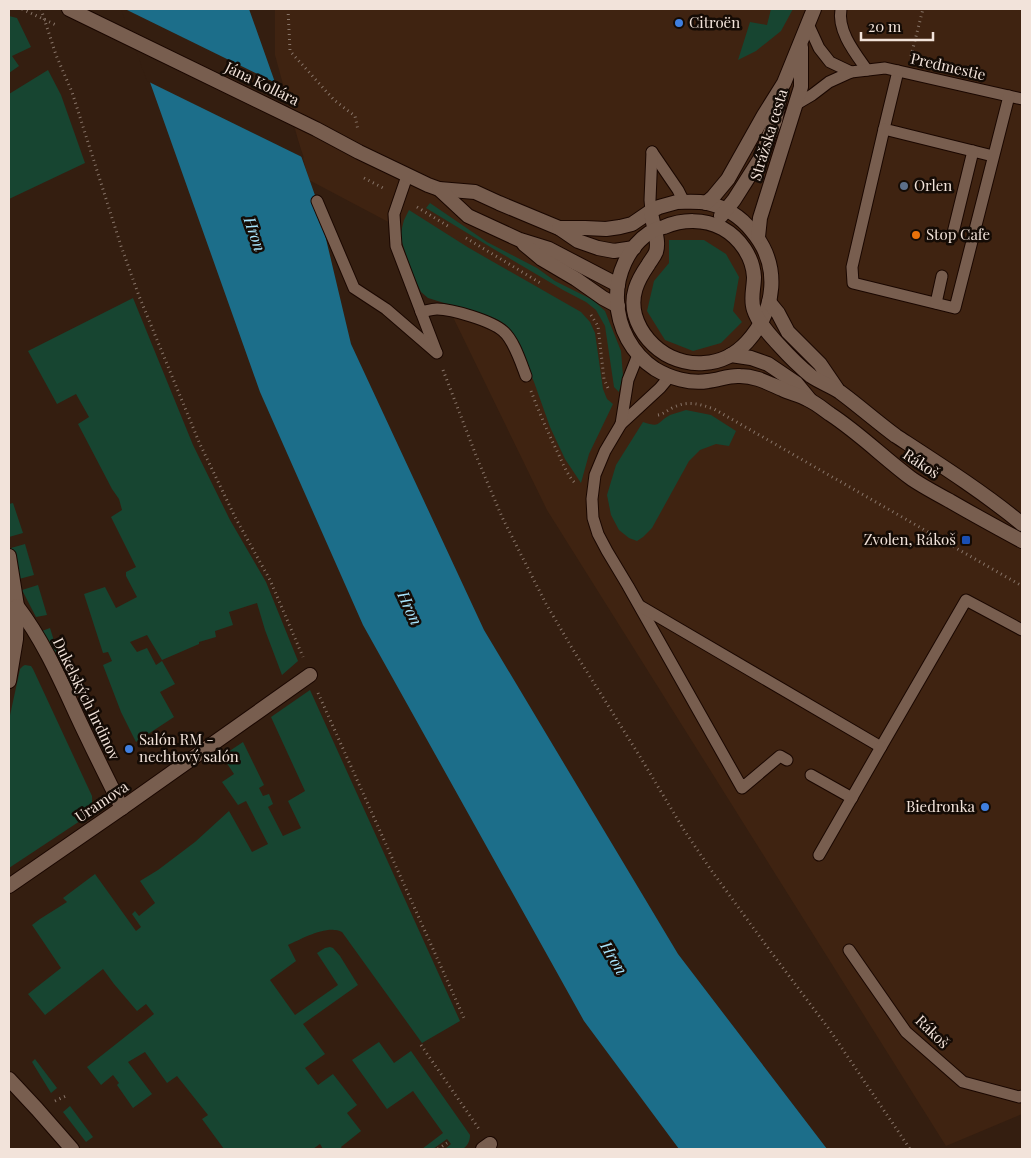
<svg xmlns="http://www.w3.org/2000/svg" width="1031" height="1158" font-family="'Playfair Display',serif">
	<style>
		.built { fill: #3f2311 }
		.green { fill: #174531 }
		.water { fill: #1c6e8a }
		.pier { fill: #341e10 }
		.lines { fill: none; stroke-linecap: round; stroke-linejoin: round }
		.service-casing { stroke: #1a0700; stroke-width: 13 }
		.minor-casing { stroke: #1a0700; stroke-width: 16 }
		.tertiary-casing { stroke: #1a0700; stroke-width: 16 }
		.path { stroke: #887569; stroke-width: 3; stroke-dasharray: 1 4; stroke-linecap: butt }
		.service { stroke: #785e4f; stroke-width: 11 }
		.minor { stroke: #785e4f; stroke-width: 14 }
		.tertiary { stroke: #785e4f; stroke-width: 14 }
		.shop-dot { fill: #3f7fe0; stroke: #140b05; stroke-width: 2 }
		.service-dot { fill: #5c6f8a; stroke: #140b05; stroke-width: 2 }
		.food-dot { fill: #e8710a; stroke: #140b05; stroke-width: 2 }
		.transit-dot { fill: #1a4fb4; stroke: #140b05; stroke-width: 2 }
		.labels { text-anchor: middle; stroke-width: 5; stroke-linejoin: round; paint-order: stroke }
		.poi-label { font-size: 15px; fill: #f2e3da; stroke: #140b05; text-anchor: start }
		.street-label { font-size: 15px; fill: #f2e3da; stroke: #140b05 }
		.water-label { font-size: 16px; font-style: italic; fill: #a9e5fe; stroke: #140b05 }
	</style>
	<rect width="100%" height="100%" fill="#341e10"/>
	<polygon class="built" points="275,9 1022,9 1022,1114 946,1146 547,510 413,235 309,180 275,55"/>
	<g class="green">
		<polygon points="771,9 793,9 781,31 756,51 738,60 750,22 767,25"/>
		<polygon points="9,16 17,18 31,47 12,56 19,66 9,73"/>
		<polygon points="48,70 61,95 85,163 9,199 9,94"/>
		<polygon points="430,203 487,242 537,268 555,281 593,300 605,311 621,351 623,376 619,392 614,387 605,326 596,310 586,302 563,290 487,245 426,208"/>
		<polygon points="409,210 469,248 581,312 590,322 595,333 603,389 607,399 613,404 589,454 581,483 565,459 550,427 534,382 512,332 506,325 496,319 428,298 421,292 412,273 400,236 404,220"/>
		<polygon points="669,240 704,240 726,254 739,277 733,311 742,322 721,343 693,351 665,340 647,311 654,281 669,263"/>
		<polygon points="133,298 193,445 230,520 266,582 298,661 282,675 265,630 257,603 229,612 233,625 215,631 216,637 199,642 199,644 162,660 147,635 130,642 137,652 147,648 156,665 162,661 175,684 160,692 174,717 136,742 121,712 103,665 112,661 108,652 103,653 84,594 105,587 116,608 137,597 126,576 126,572 136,567 111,517 122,510 119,499 112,489 78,424 89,417 76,394 57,404 28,351"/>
		<path d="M686,410L711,415L736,431L729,446L716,444L700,450L689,461L652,528L643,537L637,541L629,538L619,530L611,515L607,495L616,465L643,422C661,428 656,423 670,415C675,413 681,412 686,410Z"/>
		<polygon points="13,503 23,533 9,537 9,504"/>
		<polygon points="25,544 34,575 19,579 11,548"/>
		<polygon points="38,585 47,615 36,617 22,590"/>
		<polygon points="50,628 66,679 42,631"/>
		<path d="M25,665L31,666L33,669L92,796C93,806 90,812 83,819L9,868V720L20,669L23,666Z"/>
		<path d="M310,690L460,1021L422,1043L342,932C328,924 301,939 288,945L296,961L270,980L295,1015L338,985L317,953L325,948L330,947L333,948L340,956L358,985L303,1024L325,1054L305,1068L318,1085L333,1074L357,1105L347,1113L361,1131L341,1147L342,1149H323L320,1144L313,1149H224L202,1119L208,1115L177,1076L167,1083L145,1052L128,1062L152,1094L133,1108L117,1085L119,1083L113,1075L101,1085L87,1067L154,1014L146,1004L137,1011L114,984L103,969L45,1015L28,994L61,968L32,925L40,919L67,902L63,898L95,874L136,931L141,927L132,914L135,911L139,916L155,903L140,881L158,870L195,842L229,811L252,852L268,844L246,801L238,805L222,782L234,774L222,756L243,742L264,785L259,788L263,796L269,794L273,804L268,807L283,836L301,828L288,801L305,791L271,717Z"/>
		<path d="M379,1042L394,1063L411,1051L470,1135C470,1141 468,1145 463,1149H445L451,1144L447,1139L433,1149H422L443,1133L413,1091L387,1109L352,1060Z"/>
		<polygon points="35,1059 57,1088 51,1093 32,1062"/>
		<polygon points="70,1106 93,1137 86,1142 63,1112"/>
	</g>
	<polygon class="water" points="124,9 249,9 317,201 351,344 484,630 678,954 827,1149 679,1149 584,1021 363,625 260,392"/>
	<polygon class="pier" points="121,9 125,9 278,84 304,158 147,81"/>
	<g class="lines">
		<defs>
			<g id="service">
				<path d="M841,9C837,31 855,53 867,70"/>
				<polyline points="808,24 819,48 830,62 851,72"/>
				<polyline points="898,71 884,129 993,156"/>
				<polyline points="795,105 812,95 829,82 851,72 885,68 1022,99"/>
				<polyline points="884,129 852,267 853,283 955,308 1009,96"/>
				<polyline points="652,152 678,190 684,202"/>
				<polyline points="407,176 394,214 396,246 436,351"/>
				<polyline points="317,201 354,288 386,309 437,353"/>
				<polyline points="651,211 650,200 652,152"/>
				<polyline points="952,237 973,151"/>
				<polyline points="936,303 942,276"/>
				<path d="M421,312C426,311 432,309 437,309C452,309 492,321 503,331C514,340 521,363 526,376"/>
				<polyline points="670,376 660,388 621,424 605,451 595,475 592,499 593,518 598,534 607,551 628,586 742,788 780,756 787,760"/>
				<polyline points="621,424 628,380 638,355"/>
				<polyline points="640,606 881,747 966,600 1022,630"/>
				<polyline points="811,775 852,798"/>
				<polyline points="819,855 881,747"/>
				<polyline points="849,950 906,1032 963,1082 1019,1097 1022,1096"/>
			</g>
			<g id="minor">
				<polyline points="69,9 316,129 359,152 428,185 439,189 475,192 499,203 559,228 578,241 598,248 614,251 634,248"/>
				<polyline points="439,189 468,216 520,240 549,249 618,285"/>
				<polyline points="559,228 585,228 606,229 620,227 632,224 651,211"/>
				<polyline points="524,244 542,259 576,279 603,298 618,306"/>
				<polyline points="9,556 17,606 16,639 9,681"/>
				<path d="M17,606C43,640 60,679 78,718C92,748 107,778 122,808"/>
				<polyline points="9,886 122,808 310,675"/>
				<polyline points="9,1079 37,1109 72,1149"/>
				<polyline points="483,1149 490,1144"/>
			</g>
			<g id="tertiary">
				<path d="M677,202C687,202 698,201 707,203C725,207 741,217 752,231C781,265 776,310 747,342C736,354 721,362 704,363C692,364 682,362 671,357C654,349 640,333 635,315C630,296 637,281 648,265C650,261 654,257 656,252C660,239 652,225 651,211L659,207Z"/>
				<polyline points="706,203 713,197 728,179 764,115 784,83 814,9"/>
				<polyline points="721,216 734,200 760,159 775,121 781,93"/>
				<polyline points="758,237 760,218 765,202 801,87 801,47"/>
				<polyline points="769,302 778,313 788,332 820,364 837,389"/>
				<polyline points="731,355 751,358 768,364 796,383 810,400"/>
				<path d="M1022,524C983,492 939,464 896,436C877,422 859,406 840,392C831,386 820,382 811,376C800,367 789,356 779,345C770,335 758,323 754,310C750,299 754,288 754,277C753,257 740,238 722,228C704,219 683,219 664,227C659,228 653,230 649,233C628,247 616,275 617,300C618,328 632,354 655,369C670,378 690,384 708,381C719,380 729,375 740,376C756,376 768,383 782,389C790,393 799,395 807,399C816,403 823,409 830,414C859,433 884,458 912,479C924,487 937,494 950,501C974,515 998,528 1022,541"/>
			</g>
		</defs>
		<use href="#service" class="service-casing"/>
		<use href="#minor" class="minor-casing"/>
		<use href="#tertiary" class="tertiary-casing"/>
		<g class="path">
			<polyline points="22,9 56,25"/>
			<polyline points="41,9 56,55 72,92 121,246 139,296 199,442 235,517 270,580 303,657"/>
			<polyline points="288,9 290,51 334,100 355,116 358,130"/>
			<polyline points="911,56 923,9"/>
			<polyline points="364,178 385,189"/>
			<polyline points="417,207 451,228"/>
			<polyline points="466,238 542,284"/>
			<polyline points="591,315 598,326 604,379 608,388"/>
			<polyline points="443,370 477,458 502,517 545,602 572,648 639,755 684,830 711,870 771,952 829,1029 910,1149"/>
			<path d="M531,391C539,412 548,433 558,453C563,464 567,475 576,484"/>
			<path d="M658,415C663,414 667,411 672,408C688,400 699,404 714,409L1022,586"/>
			<polyline points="318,693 464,1018"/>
			<polyline points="421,1045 479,1129"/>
			<polyline points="55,1101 68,1095"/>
			<polyline points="438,1149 447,1143"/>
		</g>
		<use href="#service" class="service"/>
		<use href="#minor" class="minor"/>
		<use href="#tertiary" class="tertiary"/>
	</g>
	<g class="shop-dot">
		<circle cx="679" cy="23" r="5"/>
		<circle cx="129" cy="749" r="5"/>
		<circle cx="985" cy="807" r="5"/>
	</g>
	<circle class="service-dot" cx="904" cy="186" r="5"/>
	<circle class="food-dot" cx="916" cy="235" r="5"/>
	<rect class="transit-dot" x="961" y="535" width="10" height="10" rx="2.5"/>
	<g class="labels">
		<g class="poi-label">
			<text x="689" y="28">Citroën</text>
			<text x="914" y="191">Orlen</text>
			<text x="926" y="240">Stop Cafe</text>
			<text x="956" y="545" text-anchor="end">Zvolen, Rákoš</text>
			<text x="139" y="745">Salón RM -<tspan x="139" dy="17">nechtový salón</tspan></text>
			<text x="975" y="812" text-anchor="end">Biedronka</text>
		</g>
		<g class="street-label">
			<text transform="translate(948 67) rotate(13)" y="5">Predmestie</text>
			<text transform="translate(262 84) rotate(26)" y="5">Jána Kollára</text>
			<text transform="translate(769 135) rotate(-73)" y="5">Strážska cesta</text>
			<text transform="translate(921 464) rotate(34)" y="5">Rákoš</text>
			<text transform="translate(86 699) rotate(64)" y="5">Dukelských hrdinov</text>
			<text transform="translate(102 802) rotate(-34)" y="5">Uramova</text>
			<text transform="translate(932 1032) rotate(44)" y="5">Rákoš</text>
		</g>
		<g class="water-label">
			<text transform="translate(255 234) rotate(71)" y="6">Hron</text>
			<text transform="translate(410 608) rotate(65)" y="6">Hron</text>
			<text transform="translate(614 958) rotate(59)" y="6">Hron</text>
		</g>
	</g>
	<rect width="1031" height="1158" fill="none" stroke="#f2e3da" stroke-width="20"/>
	<path d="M861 32v8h72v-8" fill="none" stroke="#f2e3da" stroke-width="2.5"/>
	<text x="868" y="32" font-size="15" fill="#f2e3da" stroke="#140b05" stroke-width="4" paint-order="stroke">20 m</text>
</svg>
